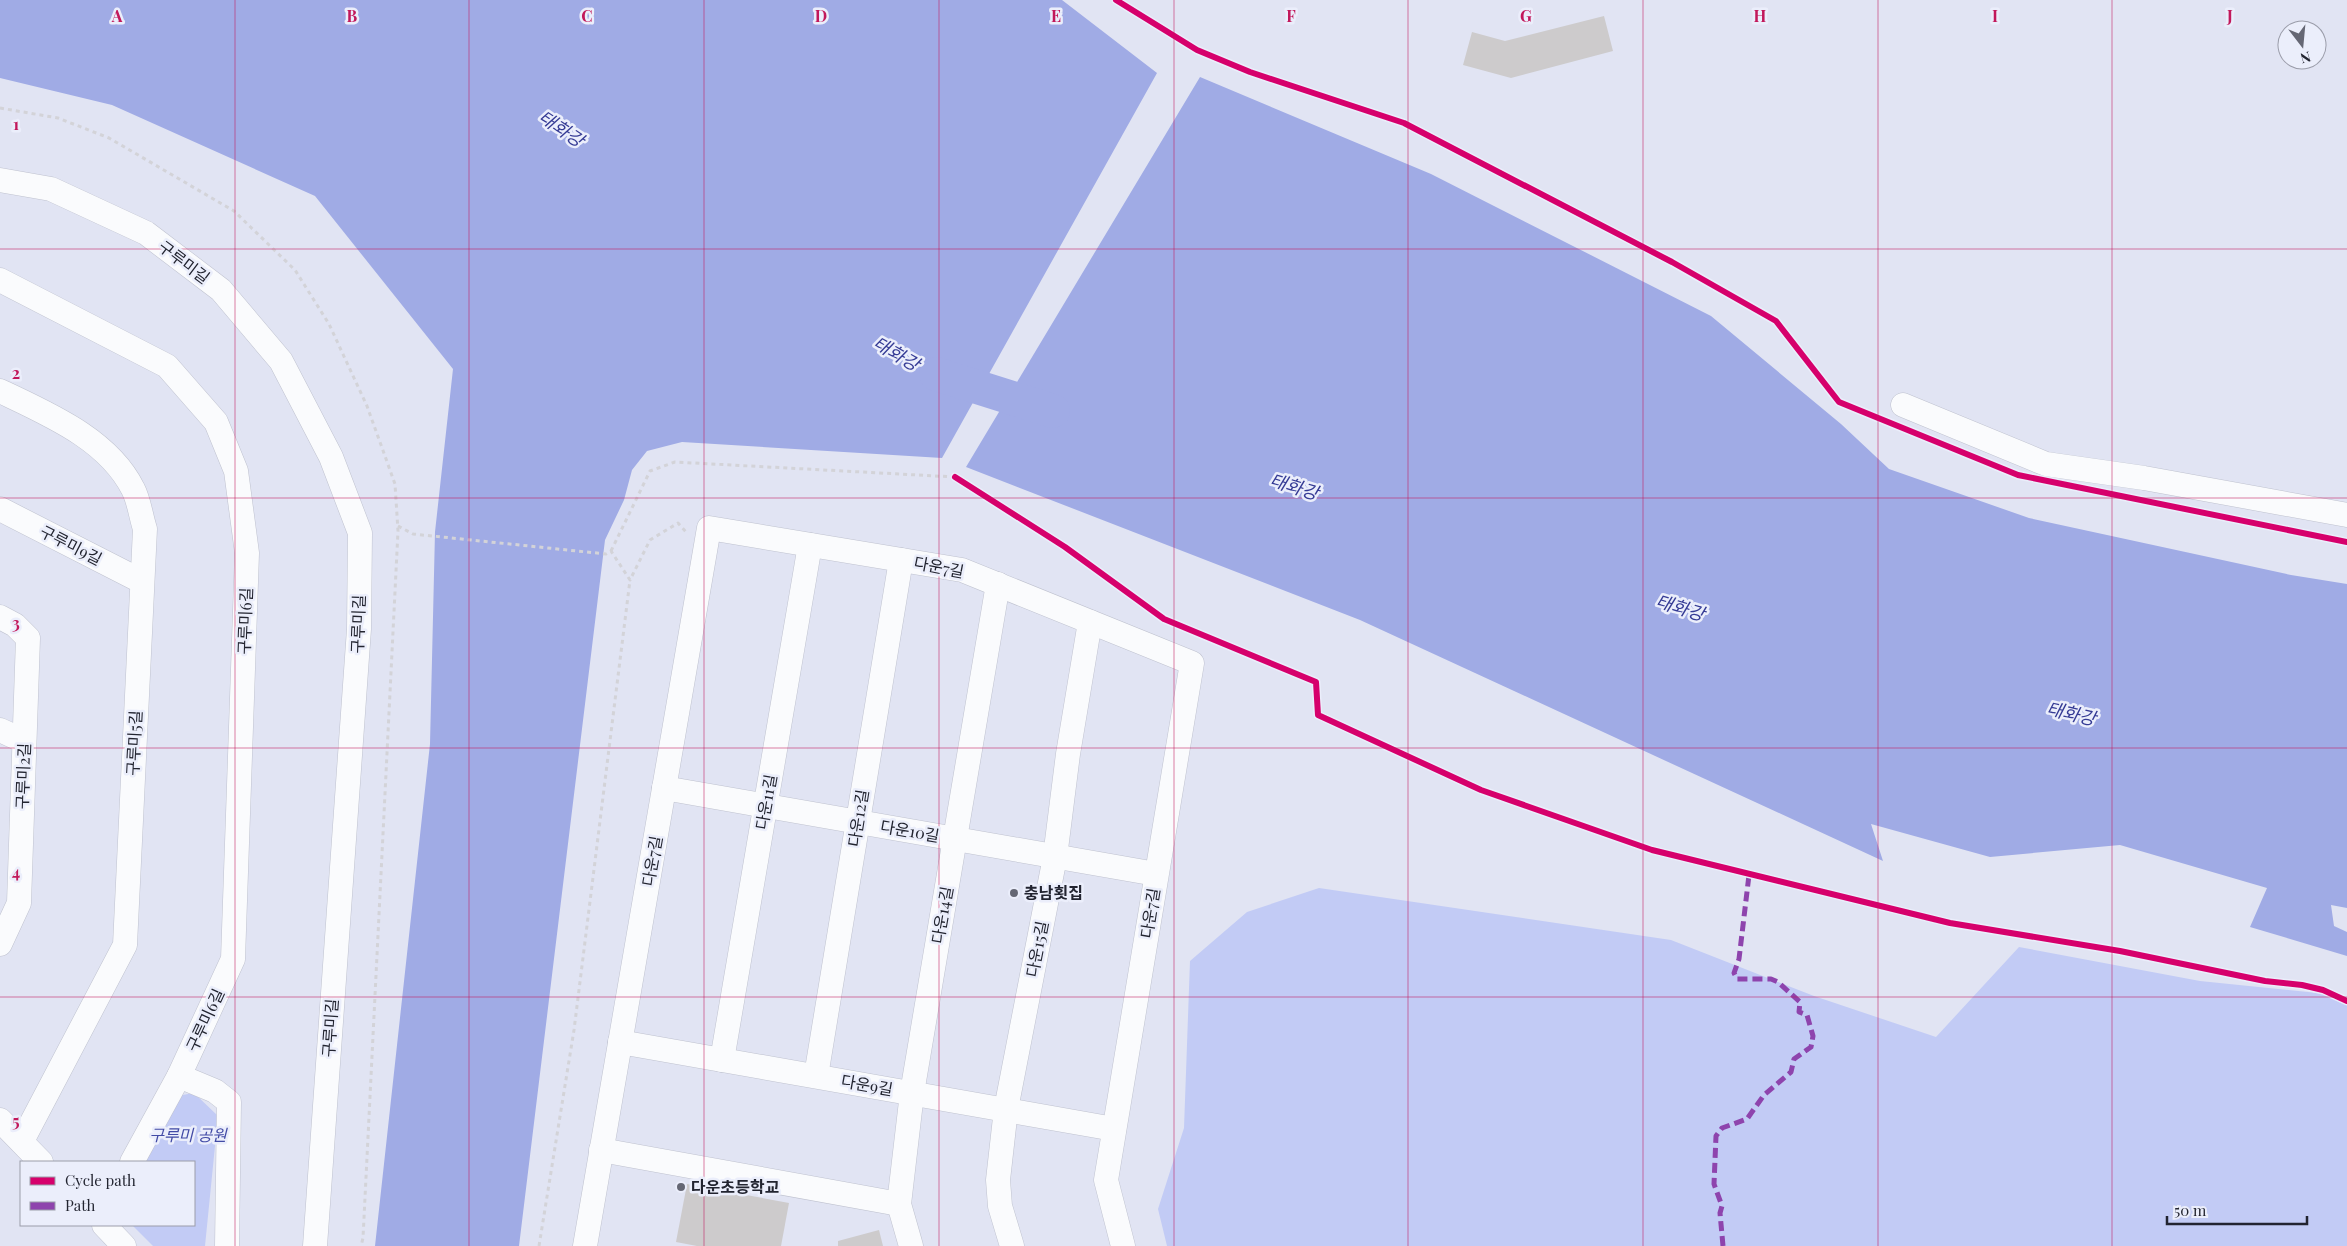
<svg xmlns="http://www.w3.org/2000/svg" width="2347" height="1246" font-family="'Playfair Display','Noto Sans KR',serif">
	<style>
		.green { fill: #c2cbf5 }
		.water { fill: #a0abe5 }
		.lines { fill: none; stroke-linecap: round; stroke-linejoin: round }
		.river { stroke: #a0abe5; stroke-width: 34 }
		.building { fill: #cdcbcc }
		.minor-casing { stroke: #bfc2cf; stroke-width: 25 }
		.path { stroke: #d3d3d8; stroke-width: 3; stroke-dasharray: 4 4; stroke-linecap: butt }
		.minor { stroke: #fafbfd; stroke-width: 24 }
		.quiet { stroke: #8e44ad; stroke-width: 5; stroke-dasharray: 10 5; stroke-linecap: butt }
		.cycleway-casing { stroke: #ebeefb; stroke-width: 9 }
		.cycleway { stroke: #d6006c; stroke-width: 6 }
		.grid { fill: none; stroke: #c2185b; stroke-width: 1; stroke-opacity: 0.55 }
		.poi-dot { fill: #656774; stroke: #ebeefb; stroke-width: 2 }
		.labels { text-anchor: middle; stroke-width: 5; stroke-linejoin: round; paint-order: stroke }
		.street-label { font-size: 16px; fill: #222430; stroke: #ebeefb }
		.poi-label { font-size: 16px; font-weight: bold; fill: #222430; stroke: #ebeefb; text-anchor: start }
		.park-label { font-size: 16px; font-style: italic; fill: #424ba6; stroke: #ebeefb }
		.water-label { font-size: 18px; font-style: italic; fill: #353b95; stroke: #ebeefb }
		.grid-label { font-size: 16px; text-anchor: middle; font-weight: bold; fill: #c2185b; stroke: #ebeefb; stroke-width: 5; stroke-linejoin: round; paint-order: stroke }
	</style>
	<rect width="100%" height="100%" fill="#e1e4f3"/>
	<g class="green">
		<polygon points="1319,888 1671,940 1814,996 1936,1037 2019,947 2200,981 2347,996 2347,1246 1167,1246 1158,1209 1184,1128 1190,961 1247,912"/>
		<polygon points="194,1093 218,1116 205,1246 153,1246 132,1225 194,1225 194,1162 142,1162 177,1096"/>
	</g>
	<g class="water">
		<polygon points="0,0 1062,0 1157,73 942,458 682,442 647,451 632,470 624,500 605,540 519,1246 375,1246 430,744 435,532 453,369 315,196 112,105 0,78"/>
		<polygon points="1200,77 1431,174 1711,316 1841,424 1889,469 2029,518 2291,575 2347,584 2347,908 2331,905 2334,926 2347,932 2347,956 2250,927 2267,888 2120,845 1990,857 1871,824 1883,861 1360,620 966,467"/>
	</g>
	<g class="lines">
		<polyline class="river" points="936,374 1053,411"/>
	</g>
	<g class="building">
		<polygon points="1604,16 1613,51 1511,78 1463,65 1472,32 1505,41"/>
		<polygon points="687,1184 789,1203 781,1246 697,1246 676,1242"/>
		<polygon points="879,1230 883,1246 838,1246 838,1241"/>
	</g>
	<g class="lines">
		<defs>
			<g id="minor">
				<polyline points="0,180 51,189 146,233 221,290 281,361 331,457 360,533 359,629 315,1246"/>
				<polyline points="0,280 167,366 216,422 236,471 247,553 233,959 179,1076 215,1091 229,1102 227,1246"/>
				<path d="M0,391C48,414 108,439 133,489C139,500 141,517 145,529L125,945L22,1141"/>
				<polyline points="1903,405 2046,464 2144,478 2347,515"/>
				<polyline points="0,509 141,581"/>
				<polyline points="0,617 15,625 28,638 19,903 0,944"/>
				<polyline points="0,730 24,741"/>
				<polyline points="664,788 1156,874"/>
				<polyline points="620,1042 1114,1129"/>
				<polyline points="722,1060 810,545"/>
				<polyline points="816,1076 901,560"/>
				<polyline points="0,1120 41,1162"/>
				<polyline points="601,1150 899,1204"/>
				<polyline points="132,1162 179,1076"/>
				<polyline points="104,1225 124,1246"/>
				<polyline points="585,1246 709,528 962,570 1192,663 1106,1180 1123,1246"/>
				<polyline points="911,1246 899,1204 912,1093 998,584"/>
				<polyline points="1012,1246 1000,1206 998,1180 1006,1109 1055,857 1068,754 1090,622"/>
			</g>
		</defs>
		<use href="#minor" class="minor-casing"/>
		<g class="path">
			<polyline points="0,108 58,118 109,138 234,211 295,270 329,324 367,406 395,484 398,531 363,1238 361,1246"/>
			<polyline points="398,526 413,534 606,554 611,551 630,580 650,540 678,523 687,533"/>
			<polyline points="611,551 650,471 675,462 955,477"/>
			<polyline points="539,1246 574,1030 630,580"/>
		</g>
		<use href="#minor" class="minor"/>
		<polyline class="quiet" points="1723,1246 1720,1213 1722,1206 1714,1184 1716,1136 1722,1128 1747,1119 1764,1095 1791,1072 1794,1059 1811,1047 1813,1036 1807,1015 1799,1012 1800,1002 1778,982 1771,979 1737,979 1734,973 1739,959 1749,875"/>
		<defs>
			<g id="cycleway">
				<polyline points="1116,0 1197,50 1250,72 1404,123 1672,262 1776,321 1839,402 2018,475 2347,542"/>
				<polyline points="955,477 1065,547 1164,619 1316,682 1318,715 1481,790 1652,850 1950,923 2120,951 2265,981 2302,985 2323,990 2347,1001"/>
			</g>
		</defs>
		<use href="#cycleway" class="cycleway-casing"/>
		<use href="#cycleway" class="cycleway"/>
	</g>
	<path class="grid" d="M235,0V1246M469,0V1246M704,0V1246M939,0V1246M1174,0V1246M1408,0V1246M1643,0V1246M1878,0V1246M2112,0V1246M0,249H2347M0,498H2347M0,748H2347M0,997H2347"/>
	<g class="poi-dot">
		<circle cx="1014" cy="893" r="5"/>
		<circle cx="681" cy="1187" r="5"/>
	</g>
	<g class="labels">
		<g class="street-label">
			<text transform="translate(184 262) rotate(37)" y="6">구루미길</text>
			<text transform="translate(71 545) rotate(27)" y="6">구루미9길</text>
			<text transform="translate(939 567) rotate(11)" y="6">다운7길</text>
			<text transform="translate(245 621) rotate(-88)" y="6">구루미6길</text>
			<text transform="translate(358 624) rotate(-88)" y="6">구루미길</text>
			<text transform="translate(134 743) rotate(-87)" y="6">구루미5길</text>
			<text transform="translate(23 776) rotate(-88)" y="6">구루미2길</text>
			<text transform="translate(766 802) rotate(-80)" y="6">다운11길</text>
			<text transform="translate(858 818) rotate(-81)" y="6">다운12길</text>
			<text transform="translate(910 831) rotate(10)" y="6">다운10길</text>
			<text transform="translate(652 861) rotate(-80)" y="6">다운7길</text>
			<text transform="translate(1150 913) rotate(-81)" y="6">다운7길</text>
			<text transform="translate(942 915) rotate(-80)" y="6">다운14길</text>
			<text transform="translate(1037 949) rotate(-79)" y="6">다운15길</text>
			<text transform="translate(205 1020) rotate(-65)" y="6">구루미6길</text>
			<text transform="translate(330 1028) rotate(-86)" y="6">구루미길</text>
			<text transform="translate(867 1085) rotate(10)" y="6">다운9길</text>
		</g>
		<g class="poi-label">
			<text x="1024" y="899">충남횟집</text>
			<text x="691" y="1193">다운초등학교</text>
		</g>
		<g class="park-label">
			<text x="188" y="1141">구루미 공원</text>
		</g>
		<g class="water-label">
			<text transform="translate(561 129) rotate(34)" y="6">태화강</text>
			<text transform="translate(896 354) rotate(30)" y="6">태화강</text>
			<text transform="translate(1294 487) rotate(17)" y="6">태화강</text>
			<text transform="translate(1680 608) rotate(17)" y="6">태화강</text>
			<text transform="translate(2071 714) rotate(13)" y="6">태화강</text>
		</g>
	</g>
	<g class="grid-label">
		<text x="117" y="22">A</text>
		<text x="352" y="22">B</text>
		<text x="587" y="22">C</text>
		<text x="821" y="22">D</text>
		<text x="1056" y="22">E</text>
		<text x="1291" y="22">F</text>
		<text x="1526" y="22">G</text>
		<text x="1760" y="22">H</text>
		<text x="1995" y="22">I</text>
		<text x="2230" y="22">J</text>
		<text x="16" y="130">1</text>
		<text x="16" y="379">2</text>
		<text x="16" y="629">3</text>
		<text x="16" y="878">4</text>
		<text x="16" y="1127">5</text>
	</g>
	<rect x="20" y="1161" width="175" height="65" fill="#ebeefb" stroke="#9b9daa"/>
	<rect x="30" y="1177" width="25" height="8" fill="#d6006c" stroke="#9b9daa"/>
	<text x="65" y="1186" font-size="15" fill="#222430">Cycle path</text>
	<rect x="30" y="1202" width="25" height="8" fill="#8e44ad" stroke="#9b9daa"/>
	<text x="65" y="1211" font-size="15" fill="#222430">Path</text>
	<g transform="translate(2302 45) rotate(164)"><circle r="24" fill="#ebeefb" stroke="#9b9daa"/>
	<path d="M0-4L9 19L0 12L-9 19Z" fill="#656774"/>
	<text y="-8" font-size="14" font-weight="bold" text-anchor="middle" fill="#222430">N</text>
	</g>
	<path d="M2167 1216v8h140v-8" fill="none" stroke="#222430" stroke-width="2.5"/>
	<text x="2174" y="1216" font-size="15" fill="#222430" stroke="#ebeefb" stroke-width="4" paint-order="stroke">50 m</text>
</svg>
